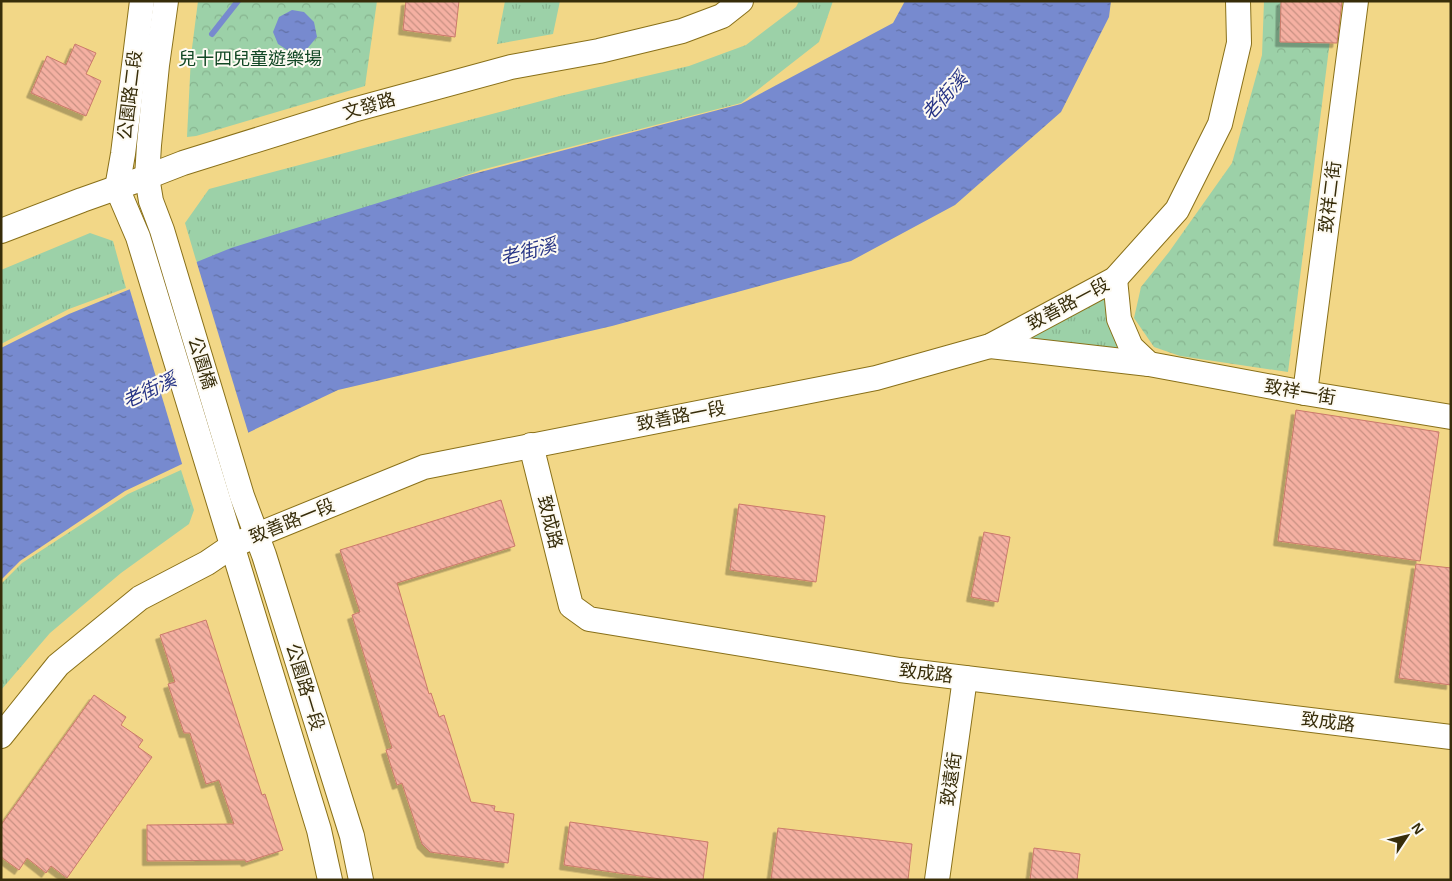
<svg xmlns="http://www.w3.org/2000/svg" width="1452" height="881" font-family="Arial,'Noto Sans TC',sans-serif">
	<style>
		.grass { fill: url(#grass-tufts) }
		.park { fill: url(#park-crowns) }
		.water { fill: url(#water-ripples) }
		.pier { fill: #f2d787 }
		.lines { fill: none; stroke-linecap: round; stroke-linejoin: round }
		.stream { stroke: #778acf; stroke-width: 6 }
		.building { fill: url(#building-back-hatch); stroke: #cb7a6b; filter: url(#shadow) }
		.street-casing { stroke: #897019; stroke-width: 26 }
		.street { stroke: #fff; stroke-width: 24 }
		.labels { text-anchor: middle; stroke-width: 4; stroke-linejoin: round; paint-order: stroke }
		.park-label { font-size: 18px; fill: #114724; stroke: #fdfaf2 }
		.street-label { font-size: 18px; fill: #372d0a; stroke: #fdfaf2 }
		.water-label { font-size: 19px; font-style: italic; fill: #283586; stroke: #fdfaf2 }
	</style>
	<defs>
		<pattern id="grass-tufts" width="24" height="20" patternUnits="userSpaceOnUse" patternTransform="scale(1.25)"><rect width="24" height="20" fill="#9cd1a8"/><path d="M3 7l-1-3M5 7V3M7 7l1-3M15 17l-1-3M17 17v-4M19 17l1-3" fill="none" stroke="#87b48f"/></pattern>
		<pattern id="park-crowns" width="20" height="18" patternUnits="userSpaceOnUse" patternTransform="scale(1.25)"><rect width="20" height="18" fill="#9cd1a8"/><path d="M2 6a3 3 0 1 1 6 0M12 15a3 3 0 1 1 6 0" fill="none" stroke="#87b48f"/></pattern>
		<pattern id="water-ripples" width="26" height="14" patternUnits="userSpaceOnUse" patternTransform="scale(1.25)"><rect width="26" height="14" fill="#778acf"/><path d="M2 4q2-2 4 0t4 0M15 11q2-2 4 0t4 0" fill="none" stroke="#6271a6"/></pattern>
		<pattern id="building-back-hatch" width="6" height="6" patternUnits="userSpaceOnUse" patternTransform="scale(1.25)"><rect width="6" height="6" fill="#f5b0a2"/><path d="M-1 5l2 2M0 0l6 6M5-1l2 2" fill="none" stroke="#c79082"/></pattern>
		<filter id="shadow"><feDropShadow dx="-4.5" dy="4.5" stdDeviation="0" flood-color="#0004"/></filter>
	</defs>
	<rect width="100%" height="100%" fill="#f2d787"/>
	<g class="grass">
		<polygon points="505,1 560,1 553,34 497,44"/>
		<polygon points="799,1 833,1 819,42 741,103 481,170 198,267 185,223 209,189 560,96 689,66 746,45 796,7"/>
		<polygon points="90,233 113,241 126,288 69,309 1,344 1,270"/>
		<polygon points="1115,279 1149,364 990,346"/>
		<polygon points="181,470 194,510 189,524 121,573 50,633 1,690 1,584 22,563 128,494"/>
	</g>
	<g class="park">
		<polygon points="198,1 377,1 365,86 196,136 187,137 191,56"/>
		<polygon points="1264,1 1335,1 1288,372 1180,356 1154,347 1134,318 1141,287 1169,252 1232,163 1262,55"/>
	</g>
	<g class="water">
		<polygon points="905,1 1111,1 1109,17 1061,112 955,205 851,261 612,326 338,390 125,491 20,561 1,580 1,348 69,314 231,248 469,175 741,104 893,23"/>
		<polygon points="292,10 304,12 314,22 317,37 306,50 292,53 278,44 273,32 279,17"/>
	</g>
	<polygon class="pier" points="196,260 249,435 183,467 129,287"/>
	<g class="lines">
		<polyline class="stream" points="212,34 238,1"/>
	</g>
	<g class="building">
		<polygon points="406,1 459,1 455,37 403,30"/>
		<polygon points="1281,1 1342,1 1337,43 1280,42"/>
		<polygon points="75,44 96,53 86,74 101,81 86,116 31,93 47,56 66,65"/>
		<polygon points="1296,410 1439,432 1420,561 1278,541"/>
		<polygon points="501,500 515,546 397,583 429,694 431,693 439,717 444,715 471,802 495,806 494,811 514,814 508,863 430,852 422,844 402,783 397,785 386,750 392,748 352,615 360,612 340,550"/>
		<polygon points="739,504 825,516 816,582 730,570"/>
		<polygon points="984,532 1010,537 998,602 971,597"/>
		<polygon points="1416,564 1451,568 1451,685 1399,678"/>
		<polygon points="206,620 262,795 265,794 283,850 246,862 245,860 147,861 147,825 234,824 219,780 206,784 190,733 184,733 168,684 175,682 160,635"/>
		<polygon points="94,695 126,717 121,725 143,740 138,747 152,757 67,878 51,866 46,873 27,858 19,870 1,857 1,825"/>
		<polygon points="570,822 708,842 703,880 667,880 564,865"/>
		<polygon points="778,828 912,844 908,880 771,880"/>
		<polygon points="1034,848 1080,854 1077,880 1030,880"/>
	</g>
	<g class="lines">
		<defs>
			<g id="street">
				<polyline points="166,1 157,65 149,145 147,177 151,201 162,230 242,496 264,555 352,836 361,880"/>
				<polyline points="117,188 138,237 319,830 330,880"/>
				<polyline points="117,188 123,154 142,1"/>
				<polyline points="1,231 82,200 147,177 183,163 353,110 511,67 599,51 682,31 722,16 741,1"/>
				<polyline points="1115,279 1119,319 1131,347 1149,364"/>
				<polyline points="990,346 1149,364 1305,393 1451,417"/>
				<polyline points="1305,393 1356,1"/>
				<polyline points="531,445 571,606 589,619 900,670 1451,737"/>
				<polyline points="1,736 58,665 140,598 207,563 232,546 257,535 424,467 876,378 990,346 1115,279 1177,210 1220,124 1239,43 1238,1"/>
				<polyline points="937,880 965,678"/>
			</g>
		</defs>
		<use href="#street" class="street-casing"/>
		<use href="#street" class="street"/>
	</g>
	<g class="labels">
		<g class="park-label">
			<text x="250" y="65">兒十四兒童遊樂場</text>
		</g>
		<g class="street-label">
			<text transform="translate(130 95) rotate(-83)" y="6">公園路二段</text>
			<text transform="translate(369 106) rotate(-16)" y="6">文發路</text>
			<text transform="translate(1330 197) rotate(-83)" y="6">致祥二街</text>
			<text transform="translate(1068 304) rotate(-28)" y="6">致善路一段</text>
			<text transform="translate(202 363) rotate(73)" y="6">公園橋</text>
			<text transform="translate(1300 392) rotate(10)" y="6">致祥一街</text>
			<text transform="translate(681 416) rotate(-11)" y="6">致善路一段</text>
			<text transform="translate(292 521) rotate(-22)" y="6">致善路一段</text>
			<text transform="translate(550 522) rotate(76)" y="6">致成路</text>
			<text transform="translate(926 673) rotate(7)" y="6">致成路</text>
			<text transform="translate(305 687) rotate(73)" y="6">公園路一段</text>
			<text transform="translate(1328 722) rotate(7)" y="6">致成路</text>
			<text transform="translate(951 779) rotate(-82)" y="6">致遠街</text>
		</g>
		<g class="water-label">
			<text transform="translate(944 96) rotate(-48)" y="7">老街溪</text>
			<text transform="translate(528 251) rotate(-14)" y="7">老街溪</text>
			<text transform="translate(149 390) rotate(-25)" y="7">老街溪</text>
		</g>
	</g>
	<rect width="1452" height="881" fill="none" stroke="#372d0a" stroke-width="5"/>
	<g transform="translate(1407 836) rotate(55)" stroke="#fdfaf2" stroke-width="4" paint-order="stroke">
	<path d="M0-4L9 19L0 12L-9 19Z" fill="#372d0a"/>
	<text y="-8" font-size="14" font-weight="bold" text-anchor="middle" fill="#372d0a">N</text>
	</g>
</svg>
